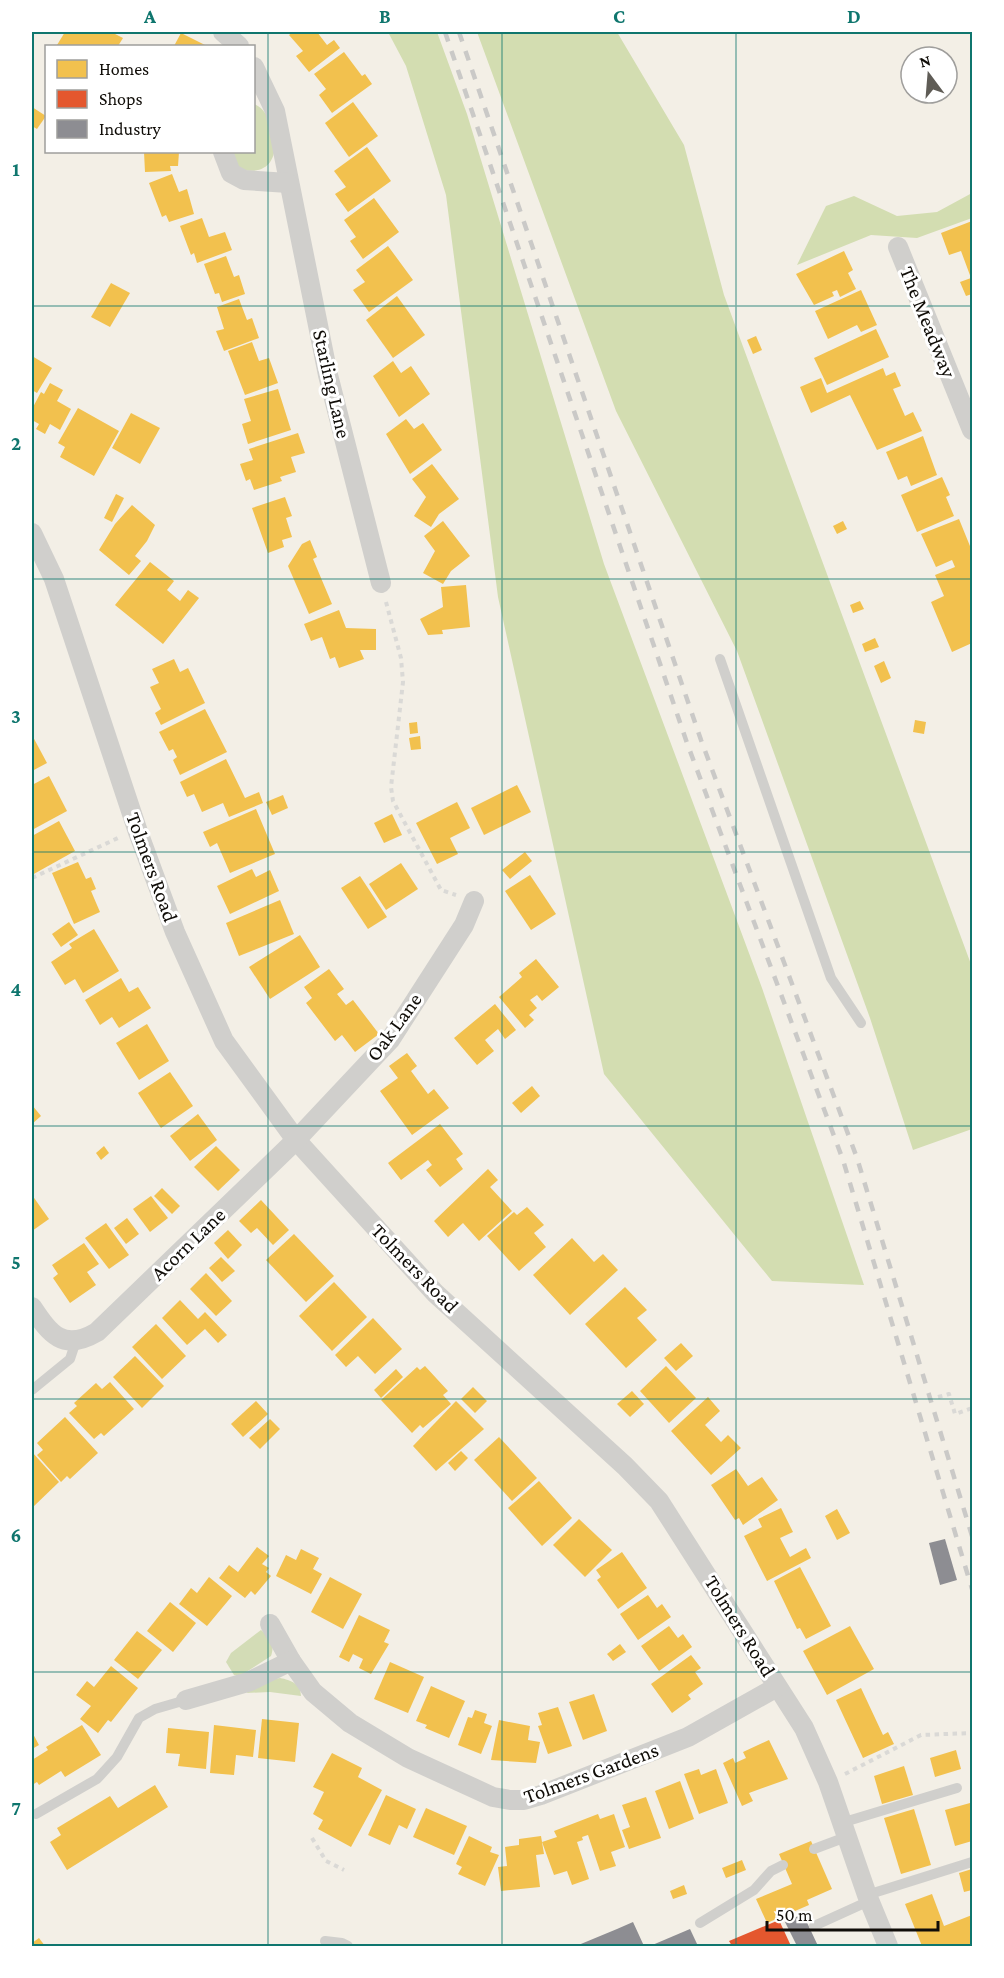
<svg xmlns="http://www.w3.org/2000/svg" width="1004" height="1978" font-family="'Crimson Pro',serif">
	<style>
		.green { fill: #d3dcb6 }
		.forest { fill: #d3ddb1 }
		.homes { fill: #f2c14e }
		.shops { fill: #e4572e }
		.industry { fill: #8d8d92 }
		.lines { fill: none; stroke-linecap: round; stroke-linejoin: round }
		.path { stroke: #dad9d6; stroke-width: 4; stroke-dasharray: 4.5 4.5; stroke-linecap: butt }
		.service { stroke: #d0cfcc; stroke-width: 10 }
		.minor { stroke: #d0cfcc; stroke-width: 20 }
		.rail { stroke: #cac9c7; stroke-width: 4.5; stroke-dasharray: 10 10; stroke-linecap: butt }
		.grid { fill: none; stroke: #0f766e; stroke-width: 1.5; stroke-opacity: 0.55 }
		.labels { text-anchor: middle; stroke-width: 6; stroke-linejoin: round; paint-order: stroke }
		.street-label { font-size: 21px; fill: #100d08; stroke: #fff }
		.neatline { fill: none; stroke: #0f766e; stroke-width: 2 }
		.grid-label { font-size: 20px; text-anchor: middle; font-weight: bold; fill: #0f766e }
	</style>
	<rect width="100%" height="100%" fill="#f3efe6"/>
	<g class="green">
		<path d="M254,104C278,112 291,183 239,169L232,152H254Z"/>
		<path d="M261,1630C271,1638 275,1644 271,1656L240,1676L234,1675L226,1662L231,1653Z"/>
		<path d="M280,1678C291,1680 301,1684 301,1696L270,1692L246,1693L270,1680Z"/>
	</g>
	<g class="forest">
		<polygon points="388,32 437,32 467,114 604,564 762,988 864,1285 772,1281 604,1074 498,597 446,195 406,66"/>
		<polygon points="477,32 617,32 684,145 724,295 972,967 972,1129 913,1150 870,1018 737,651 616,411"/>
		<polygon points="972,193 972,218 917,238 871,235 797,265 826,206 854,196 897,216 937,212"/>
	</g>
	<g class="homes">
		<polygon points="65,32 111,32 123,38 118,46 60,46 57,45"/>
		<polygon points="293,32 317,32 327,45 334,40 340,48 309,72 296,56 303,51 289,35"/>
		<polygon points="181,33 207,46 174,46"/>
		<polygon points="344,52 362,76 365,74 372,84 332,113 319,95 326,89 314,74"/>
		<polygon points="353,102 378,136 349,157 325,123"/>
		<polygon points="32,107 46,116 37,129 32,126"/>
		<polygon points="367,147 391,181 348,212 335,194 346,187 334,171"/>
		<polygon points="144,152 179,152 178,166 170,166 171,171 145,172"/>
		<polygon points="172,174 179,192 187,189 194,214 169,222 166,215 162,217 149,183"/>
		<polygon points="374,198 399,232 363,259 350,241 356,237 344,220"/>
		<polygon points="202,218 209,237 225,232 232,250 197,263 194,253 191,255 180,226"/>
		<polygon points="972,221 972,294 966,296 960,282 971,278 961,251 949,255 941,233"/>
		<polygon points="388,246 413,280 369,312 353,290 365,282 356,270"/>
		<polygon points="844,251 853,270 848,273 856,289 840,297 837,290 832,292 834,296 814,305 796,274"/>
		<polygon points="226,256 234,277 239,275 245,294 222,302 219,293 215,294 204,264"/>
		<polygon points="111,283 130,293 110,327 91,317"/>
		<polygon points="861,290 877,325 861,332 857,325 828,339 815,311"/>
		<polygon points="397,296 425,335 393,358 366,320"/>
		<polygon points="239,299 247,320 252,318 259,338 224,351 216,331 224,329 217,307"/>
		<polygon points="876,329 889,357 827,385 814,358"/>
		<polygon points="756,336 762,350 753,354 747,340"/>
		<polygon points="252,342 259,361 269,358 278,383 245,395 228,351"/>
		<polygon points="32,356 52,368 37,393 32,390"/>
		<polygon points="393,361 401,373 411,366 430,394 399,417 373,376"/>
		<polygon points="883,368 886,376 895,372 901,386 893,389 905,416 913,412 922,431 877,450 850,395 811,413 800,387 821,378 827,393"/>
		<polygon points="50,383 63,390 57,401 71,409 60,430 50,424 45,434 36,429 39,424 32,420 32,409 41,392 44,394"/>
		<polygon points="278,389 291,430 248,444 242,424 251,421 244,399"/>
		<polygon points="78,408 119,431 94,476 60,457 65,447 58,443"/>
		<polygon points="131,413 160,428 140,464 112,448"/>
		<polygon points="406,419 414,429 423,423 442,450 410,474 386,434"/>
		<polygon points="298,433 305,453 291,457 296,472 280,477 282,481 254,490 250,479 246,481 240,464 253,460 249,449"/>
		<polygon points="923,436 937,475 911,486 907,476 898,480 886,452"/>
		<polygon points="432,464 459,499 439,514 431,527 414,516 426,497 412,479"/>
		<polygon points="942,477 950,495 946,497 954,516 917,532 901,495"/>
		<polygon points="116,494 124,498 112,522 104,518"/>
		<polygon points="285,497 292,516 286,518 292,537 282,540 284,547 268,553 252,508"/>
		<polygon points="132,505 155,525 147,541 135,556 141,561 129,575 99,550 115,524"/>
		<polygon points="959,519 972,551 972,643 952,652 931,602 944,596 935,575 955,567 952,560 936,567 921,534"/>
		<polygon points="443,521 470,556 451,571 443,584 423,573 435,551 424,536"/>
		<polygon points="843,521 847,529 837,534 833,526"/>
		<polygon points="310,540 317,557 313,559 332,604 309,614 288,566 302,544"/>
		<polygon points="150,562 174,581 167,590 180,601 188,590 199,598 163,644 115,605"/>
		<polygon points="466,585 470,627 442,630 443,634 428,635 420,619 443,607 441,587"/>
		<polygon points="860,601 864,609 853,613 850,605"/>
		<polygon points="339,610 346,628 376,629 376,650 360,650 364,659 339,668 335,657 330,659 322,637 311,641 304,624"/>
		<polygon points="875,638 879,647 865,652 862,644"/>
		<polygon points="174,659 180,672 188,668 205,703 161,725 155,713 161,709 150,687 159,683 152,669"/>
		<polygon points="884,661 891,678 881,683 874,666"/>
		<polygon points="205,709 227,752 180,775 173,760 177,757 173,749 169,751 159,732"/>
		<polygon points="915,720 926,722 924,734 913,732"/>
		<polygon points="417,722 418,733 410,734 409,723"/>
		<polygon points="32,735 47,763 32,771"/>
		<polygon points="420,736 421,749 411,750 409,738"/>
		<polygon points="226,759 245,798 259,792 263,803 229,817 223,803 202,812 194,794 187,797 180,782"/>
		<polygon points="49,776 67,811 32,830 32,785"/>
		<polygon points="517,785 531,812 484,835 471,808"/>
		<polygon points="283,795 288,808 272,815 266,802"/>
		<polygon points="457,802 470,828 450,838 458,854 437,864 416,823"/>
		<polygon points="256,809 275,854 230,873 217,843 210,847 203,832"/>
		<polygon points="392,814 402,835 384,843 374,823"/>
		<polygon points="59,821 75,851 32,875 32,836"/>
		<polygon points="525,852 532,861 510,879 502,870"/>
		<polygon points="78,862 86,879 91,877 96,889 91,891 100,912 74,924 52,873"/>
		<polygon points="401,863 418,889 386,910 369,884"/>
		<polygon points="252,869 256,877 270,870 279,891 230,914 217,886"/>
		<polygon points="530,875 556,914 531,930 505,891"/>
		<polygon points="360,876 387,917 368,929 341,888"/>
		<polygon points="280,900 294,934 239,956 226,923"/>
		<polygon points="69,922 78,935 61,947 52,934"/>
		<polygon points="94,929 119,971 83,993 75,979 65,985 51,962 72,948 69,944"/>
		<polygon points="300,935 320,967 270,999 249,967"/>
		<polygon points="536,959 559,987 542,1001 537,995 530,1000 537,1008 529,1015 534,1020 525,1028 499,997 522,977 519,973"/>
		<polygon points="329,969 344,989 337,994 346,1005 353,1000 379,1034 355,1052 342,1035 335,1041 306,1003 312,998 304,987"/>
		<polygon points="121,978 129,992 138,987 151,1008 119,1028 112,1017 100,1025 85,1000"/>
		<polygon points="495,1004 516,1030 505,1039 498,1029 485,1040 494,1051 477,1065 454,1038"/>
		<polygon points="147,1024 169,1061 139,1080 116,1043"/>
		<polygon points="407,1053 417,1066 411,1071 428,1094 434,1089 449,1108 412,1135 380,1091 398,1078 389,1066"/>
		<polygon points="170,1072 193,1106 161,1128 138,1093"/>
		<polygon points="532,1086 540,1096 521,1113 512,1103"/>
		<polygon points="32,1105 41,1116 32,1124"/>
		<polygon points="198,1114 217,1140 190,1161 170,1136"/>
		<polygon points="440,1124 463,1154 456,1159 463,1169 440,1187 426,1170 432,1165 428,1160 401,1180 388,1163"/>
		<polygon points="104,1146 109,1153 101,1160 96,1153"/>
		<polygon points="216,1146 240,1170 218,1191 194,1167"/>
		<polygon points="488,1169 498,1180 490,1187 512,1211 479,1241 463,1223 448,1237 434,1221"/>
		<polygon points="162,1188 180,1206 172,1214 154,1196"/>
		<polygon points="32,1195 49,1219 32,1231"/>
		<polygon points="151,1196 168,1218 150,1232 133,1209"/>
		<polygon points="261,1200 289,1230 273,1245 257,1228 251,1233 239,1221"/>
		<polygon points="527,1207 544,1225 534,1233 546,1247 519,1271 487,1236 514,1212 517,1215"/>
		<polygon points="127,1218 139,1234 126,1244 114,1228"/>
		<polygon points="106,1223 129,1255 109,1269 85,1238"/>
		<polygon points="228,1230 242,1245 228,1259 214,1243"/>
		<polygon points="294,1234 334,1276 306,1302 266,1260"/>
		<polygon points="572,1238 594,1262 603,1254 618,1270 570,1315 533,1275"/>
		<polygon points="84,1243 99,1264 87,1272 96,1285 70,1303 53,1278 58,1274 52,1265"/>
		<polygon points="221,1257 235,1271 222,1282 209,1268"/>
		<polygon points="206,1273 232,1301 216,1316 190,1289"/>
		<polygon points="334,1282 367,1317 332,1351 299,1316"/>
		<polygon points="625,1287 647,1310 637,1318 657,1340 626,1368 585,1324"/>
		<polygon points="180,1300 198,1319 205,1312 227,1335 218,1343 205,1329 187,1345 162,1318"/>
		<polygon points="373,1318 402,1349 375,1374 358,1356 346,1367 335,1355"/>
		<polygon points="156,1324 186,1356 162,1379 132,1347"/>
		<polygon points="681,1343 693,1356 676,1371 664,1358"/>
		<polygon points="135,1356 164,1386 142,1408 113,1377"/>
		<polygon points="425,1366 448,1391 443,1395 451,1404 423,1428 420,1425 412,1433 381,1400 417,1367 420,1370"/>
		<polygon points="666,1366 696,1398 669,1423 640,1391"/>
		<polygon points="396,1369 403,1377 381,1398 374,1390"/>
		<polygon points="110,1382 134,1409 104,1436 101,1433 94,1439 69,1413 77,1406 74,1403 96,1383 102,1389"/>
		<polygon points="473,1387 487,1401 475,1413 461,1399"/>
		<polygon points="632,1391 644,1404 630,1417 617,1404"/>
		<polygon points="708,1397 720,1411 705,1425 721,1442 728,1435 741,1448 711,1475 671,1431"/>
		<polygon points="256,1401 268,1414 243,1437 231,1424"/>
		<polygon points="456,1401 484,1429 436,1471 413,1446"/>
		<polygon points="65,1417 98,1453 70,1479 67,1476 61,1482 37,1455 43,1450 37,1443"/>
		<polygon points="270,1419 280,1429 260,1449 249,1438"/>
		<polygon points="499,1437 537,1478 512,1501 474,1460"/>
		<polygon points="461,1451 468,1458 455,1471 448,1463"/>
		<polygon points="32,1452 59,1482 32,1508"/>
		<polygon points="736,1469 748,1486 762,1477 778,1500 743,1525 739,1518 735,1520 711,1485"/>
		<polygon points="539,1481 572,1518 542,1546 508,1508"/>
		<polygon points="781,1508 793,1532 780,1538 790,1557 806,1548 811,1558 767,1581 744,1536 762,1527 758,1519"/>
		<polygon points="837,1509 850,1533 837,1540 825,1516"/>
		<polygon points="579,1519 612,1550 585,1577 553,1545"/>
		<polygon points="257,1547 269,1556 262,1564 269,1568 266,1572 271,1576 255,1595 251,1591 245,1598 219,1578 229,1565 238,1572"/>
		<polygon points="301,1549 319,1558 313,1569 322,1574 311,1594 276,1576 286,1555 296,1560"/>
		<polygon points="622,1552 647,1588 618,1609 597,1580 601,1577 596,1570"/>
		<polygon points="800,1567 831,1626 806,1639 800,1628 797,1629 774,1581"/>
		<polygon points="209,1577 232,1596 207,1626 179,1604 191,1588 197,1593"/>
		<polygon points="330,1577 362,1594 343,1629 311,1612"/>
		<polygon points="648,1595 657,1608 662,1604 671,1617 638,1640 620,1614"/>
		<polygon points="170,1602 196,1623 173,1652 147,1631"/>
		<polygon points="359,1615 390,1630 384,1642 389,1644 371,1674 359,1668 363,1659 353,1654 349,1662 339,1657"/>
		<polygon points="669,1626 678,1638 683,1634 692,1647 659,1671 641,1646"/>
		<polygon points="850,1626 874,1669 827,1695 803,1651"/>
		<polygon points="137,1631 162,1650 138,1679 114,1660"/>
		<polygon points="620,1644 626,1652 613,1661 607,1654"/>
		<polygon points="691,1655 701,1668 695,1672 703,1684 688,1695 691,1699 672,1713 651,1684"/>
		<polygon points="390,1662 424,1677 408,1713 374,1699"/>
		<polygon points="111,1666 138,1688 111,1722 108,1720 98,1733 80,1719 91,1706 76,1695 87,1681 94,1687"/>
		<polygon points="431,1686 465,1701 449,1738 425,1728 427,1725 416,1721"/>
		<polygon points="861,1688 883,1735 888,1732 894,1744 863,1758 836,1700"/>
		<polygon points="594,1694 607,1731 583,1740 569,1702"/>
		<polygon points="558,1707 572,1746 548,1754 538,1726 542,1725 538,1713"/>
		<polygon points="475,1710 487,1714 484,1723 492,1726 481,1754 458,1745 468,1717 472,1718"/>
		<polygon points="262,1719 299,1723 295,1762 258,1758"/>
		<polygon points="499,1720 530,1726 528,1740 540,1742 536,1763 491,1760"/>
		<polygon points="82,1725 101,1755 65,1777 61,1771 39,1785 37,1782 32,1785 32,1760 48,1750 46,1747"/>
		<polygon points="214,1725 256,1730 253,1757 236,1755 234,1775 210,1773"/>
		<polygon points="168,1728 209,1732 206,1769 178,1766 180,1754 166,1753"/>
		<polygon points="32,1732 39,1745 32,1749"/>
		<polygon points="769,1740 788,1779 749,1793 753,1801 742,1806 723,1763 733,1758 735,1763 746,1758 743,1752"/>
		<polygon points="956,1750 961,1769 935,1777 930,1758"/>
		<polygon points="332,1753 362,1768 358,1777 382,1790 351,1847 318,1829 323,1820 313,1814 324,1792 313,1787"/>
		<polygon points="904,1766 913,1795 882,1804 874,1776"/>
		<polygon points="699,1769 701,1775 716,1769 728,1803 699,1814 684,1774"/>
		<polygon points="680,1781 694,1819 669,1829 655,1791"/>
		<polygon points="155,1785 168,1807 67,1870 50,1842 61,1835 57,1828 110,1796 118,1808"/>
		<polygon points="386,1795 416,1809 407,1829 399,1825 390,1845 368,1835"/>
		<polygon points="646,1797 661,1838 629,1849 622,1830 630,1827 622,1805"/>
		<polygon points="970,1803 972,1841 955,1846 945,1810"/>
		<polygon points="426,1808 467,1826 454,1855 413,1837"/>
		<polygon points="914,1809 931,1865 901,1874 884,1818"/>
		<polygon points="598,1814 600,1819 614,1814 625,1847 611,1852 616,1866 600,1871 588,1835 582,1837 583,1840 577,1842 589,1879 572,1885 567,1871 554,1875 542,1842 557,1837 554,1831"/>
		<polygon points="469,1836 492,1847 490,1852 499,1855 485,1886 458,1874 462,1867 456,1864"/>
		<polygon points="541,1836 544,1854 536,1855 540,1887 501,1891 498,1867 507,1866 505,1847 519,1845 519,1839"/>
		<polygon points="811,1841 832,1889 807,1900 809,1905 767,1923 756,1899 792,1884 779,1854"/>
		<polygon points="742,1860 746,1870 726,1878 722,1868"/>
		<polygon points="972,1869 972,1890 964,1892 959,1873"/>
		<polygon points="684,1885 687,1894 673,1899 670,1891"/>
		<polygon points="932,1894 944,1926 972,1915 972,1946 922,1946 905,1904"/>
		<polygon points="39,1938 45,1946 32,1946 32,1943"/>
	</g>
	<polygon class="shops" points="779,1920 791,1946 732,1946 729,1941"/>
	<g class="industry">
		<polygon points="945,1539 957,1580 940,1585 929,1543"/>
		<polygon points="803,1914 818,1946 797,1946 785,1922"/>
		<polygon points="633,1922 644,1946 576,1946 617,1929"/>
		<polygon points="690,1929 698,1946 650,1946"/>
	</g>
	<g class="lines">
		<g class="path">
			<polyline points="386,602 401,658 403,682 391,787 393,801 441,890 456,895"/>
			<polyline points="32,878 118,838"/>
			<polyline points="938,1397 949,1394 955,1414 972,1408"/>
			<polyline points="845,1774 921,1735 972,1733"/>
			<polyline points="312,1838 326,1861 344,1870"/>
		</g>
		<g class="service">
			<polyline points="720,659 831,978 861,1023"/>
			<polyline points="32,1390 70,1359 76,1341"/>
			<polyline points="36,1814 97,1779 117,1757 139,1718 155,1709 186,1700"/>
			<polyline points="841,1823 957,1788"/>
			<polyline points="814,1849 846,1837"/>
			<polyline points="867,1895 972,1862"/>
			<polyline points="700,1923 754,1890 771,1871 783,1865"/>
			<polyline points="814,1926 869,1901"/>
			<polyline points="325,1941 342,1943 348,1946"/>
		</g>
		<g class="minor">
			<polyline points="223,32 239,46"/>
			<polyline points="254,67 275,111 328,375 381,583"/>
			<polyline points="223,152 231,173 244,180 288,183"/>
			<polyline points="898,247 972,430"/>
			<polyline points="32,533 54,579 138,832 175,932 224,1041 296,1140 435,1293 625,1466 659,1501 804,1728 828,1782 867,1895 888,1946"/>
			<path d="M32,1307C50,1334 63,1352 97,1332L296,1140L390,1040L464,925L474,901"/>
			<polyline points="270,1624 291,1661"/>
			<polyline points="186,1700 248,1682 291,1661 313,1692 350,1723 408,1758 493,1797 510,1800 524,1800 541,1795 688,1737 777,1687"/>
		</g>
		<g class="rail">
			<polyline points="445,32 687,743 843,1160 972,1589"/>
			<polyline points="459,32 701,740 857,1158 972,1536"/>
		</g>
	</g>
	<path class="grid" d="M268,32V1946M502,32V1946M736,32V1946M32,306H972M32,579H972M32,852H972M32,1126H972M32,1399H972M32,1672H972"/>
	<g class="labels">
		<g class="street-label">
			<text transform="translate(928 322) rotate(68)" y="7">The Meadway</text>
			<text transform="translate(332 384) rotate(77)" y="7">Starling Lane</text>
			<text transform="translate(152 867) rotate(70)" y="7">Tolmers Road</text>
			<text transform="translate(394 1027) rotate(-54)" y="7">Oak Lane</text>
			<text transform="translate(188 1244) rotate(-44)" y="7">Acorn Lane</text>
			<text transform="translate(415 1268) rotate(46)" y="7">Tolmers Road</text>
			<text transform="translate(740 1626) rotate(58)" y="7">Tolmers Road</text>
			<text transform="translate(591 1773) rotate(-20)" y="7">Tolmers Gardens</text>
		</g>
	</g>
	<rect width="1004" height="1978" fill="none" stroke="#ffffff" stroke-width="66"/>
	<rect x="45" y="45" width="210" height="108" fill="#ffffff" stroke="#9f9e9c" stroke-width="1.5"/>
	<rect x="57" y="60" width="30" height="18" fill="#f2c14e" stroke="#9f9e9c" stroke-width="1.5"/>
	<text x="99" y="75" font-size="18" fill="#100d08">Homes</text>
	<rect x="57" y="90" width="30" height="18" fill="#e4572e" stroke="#9f9e9c" stroke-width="1.5"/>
	<text x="99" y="105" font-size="18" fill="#100d08">Shops</text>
	<rect x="57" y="120" width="30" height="18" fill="#8d8d92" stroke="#9f9e9c" stroke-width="1.5"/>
	<text x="99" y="135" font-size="18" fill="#100d08">Industry</text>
	<g transform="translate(929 75) rotate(344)"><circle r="28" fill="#ffffff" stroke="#9f9e9c" stroke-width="1.5"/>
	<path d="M0-4.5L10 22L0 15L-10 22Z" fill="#5f5c56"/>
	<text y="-9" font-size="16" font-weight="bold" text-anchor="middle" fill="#100d08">N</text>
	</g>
	<path d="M767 1921v9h171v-9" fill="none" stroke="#100d08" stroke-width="3"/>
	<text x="776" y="1921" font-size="18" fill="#100d08" stroke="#ffffff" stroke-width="4.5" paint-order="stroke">50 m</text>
	<rect x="33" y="33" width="938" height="1912" class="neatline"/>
	<g class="grid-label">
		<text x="150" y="23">A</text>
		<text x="385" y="23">B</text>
		<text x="619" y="23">C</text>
		<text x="854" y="23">D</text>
		<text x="16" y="176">1</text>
		<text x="16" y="450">2</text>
		<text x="16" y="723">3</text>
		<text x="16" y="996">4</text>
		<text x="16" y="1269">5</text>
		<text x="16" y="1542">6</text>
		<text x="16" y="1815">7</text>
	</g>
</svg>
